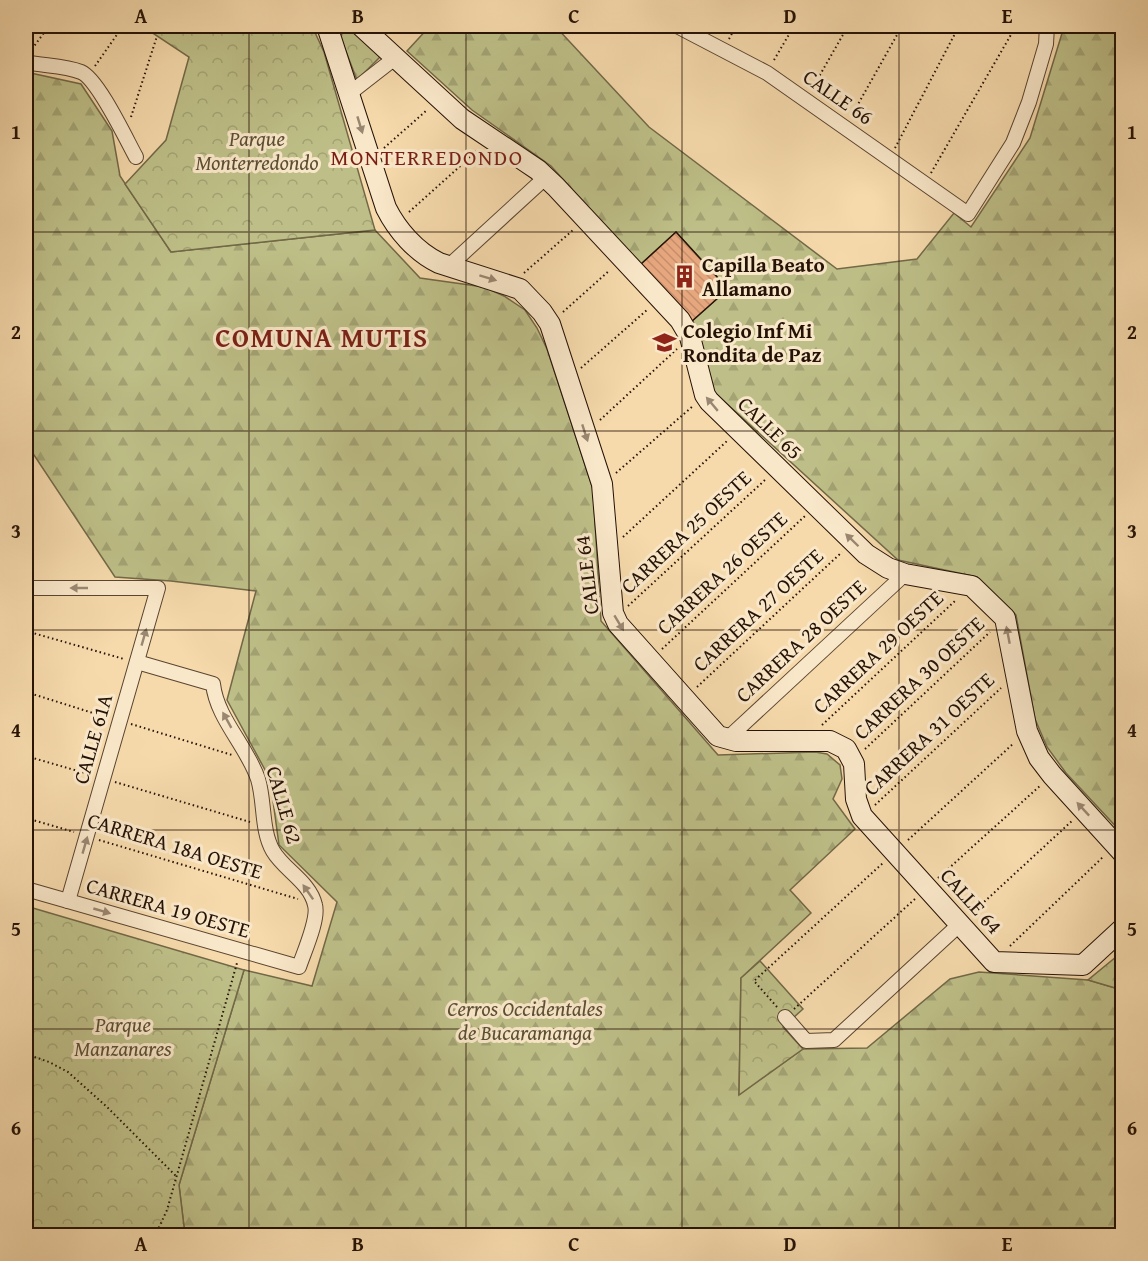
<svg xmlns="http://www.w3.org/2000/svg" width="1148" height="1261" font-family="'Gentium Book Plus',serif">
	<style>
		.forest { fill: url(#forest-firs); stroke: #726847; stroke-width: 1.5 }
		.park { fill: url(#park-crowns); stroke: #726847; stroke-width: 1.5 }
		.building { fill: url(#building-back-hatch); stroke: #251206; stroke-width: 1.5 }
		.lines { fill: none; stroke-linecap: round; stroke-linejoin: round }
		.street-casing { stroke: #594430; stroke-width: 16 }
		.secondary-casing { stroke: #251206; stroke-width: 22 }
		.path { stroke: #251206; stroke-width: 2; stroke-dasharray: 1.5 3; stroke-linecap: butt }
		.street { stroke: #f9e7c9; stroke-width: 14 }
		.secondary { stroke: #f9e7c9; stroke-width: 20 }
		.oneway { fill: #9a8771 }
		.grid { fill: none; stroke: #251206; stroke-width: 1.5; stroke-opacity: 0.55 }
		.labels { text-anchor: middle; stroke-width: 6; stroke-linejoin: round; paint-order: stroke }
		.street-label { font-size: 21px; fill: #251206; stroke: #f9e7c9 }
		.park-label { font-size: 21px; font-style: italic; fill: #5b4f34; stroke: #f9e7c9 }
		.poi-label { font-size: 21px; font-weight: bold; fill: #251206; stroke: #f9e7c9; text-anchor: start }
		.neighbourhood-label { font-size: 22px; letter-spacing: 1.5px; fill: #7a1f14; stroke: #f9e7c9 }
		.district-label { font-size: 27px; font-weight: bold; letter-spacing: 1.5px; fill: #7a1f14; stroke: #f9e7c9 }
		.neatline { fill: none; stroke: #251206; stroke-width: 2 }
		.grid-label { font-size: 20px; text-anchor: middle; font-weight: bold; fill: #251206 }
	</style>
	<defs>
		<pattern id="forest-firs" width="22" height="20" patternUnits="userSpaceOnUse" patternTransform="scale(1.5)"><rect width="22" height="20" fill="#bebf88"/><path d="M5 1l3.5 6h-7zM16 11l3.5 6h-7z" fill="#a3a374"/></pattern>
		<pattern id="park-crowns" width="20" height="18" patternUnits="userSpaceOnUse" patternTransform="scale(1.5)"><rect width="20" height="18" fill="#bebf88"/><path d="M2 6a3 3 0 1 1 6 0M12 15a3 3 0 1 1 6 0" fill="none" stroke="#a3a374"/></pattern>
		<pattern id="building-back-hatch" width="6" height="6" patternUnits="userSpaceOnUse" patternTransform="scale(1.5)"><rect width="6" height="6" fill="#e7a77e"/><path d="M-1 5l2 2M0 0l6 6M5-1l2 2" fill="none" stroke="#c68f6b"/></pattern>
	</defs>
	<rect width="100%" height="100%" fill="#f6daac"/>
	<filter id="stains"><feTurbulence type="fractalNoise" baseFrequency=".00333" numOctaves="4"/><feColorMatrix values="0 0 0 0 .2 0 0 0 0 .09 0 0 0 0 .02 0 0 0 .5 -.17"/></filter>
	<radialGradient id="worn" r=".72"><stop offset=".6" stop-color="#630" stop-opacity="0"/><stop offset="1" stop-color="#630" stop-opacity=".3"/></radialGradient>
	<g class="forest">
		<polygon points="430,26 555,26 649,127 837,269 917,259 954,213 971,227 1030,138 1063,30 1061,26 1122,26 1122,833 1066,773 1047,747 1035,719 1016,615 977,577 898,560 714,392 691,322 728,289 676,232 640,265 551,166 472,110 407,51"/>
		<polygon points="26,72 81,84 112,131 120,176 171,252 375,230 420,278 484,287 504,296 525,310 537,328 547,349 593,489 601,621 718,755 815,752 827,754 840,765 842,779 833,799 855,829 790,890 811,913 741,978 739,1094 803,1049 867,1048 950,979 979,972 1088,980 1122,990 1122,1235 185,1235 179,1185 244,970 312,986 337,902 279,845 270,779 227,700 256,591 171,581 115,577 26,443"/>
	</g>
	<g class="park">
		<polygon points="142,26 312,26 324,52 375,230 171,252 125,184 166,140 189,57"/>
		<polygon points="349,26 380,57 357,80 340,36"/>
		<polygon points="26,906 244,970 179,1185 185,1235 26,1235"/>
		<polygon points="1122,952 1122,990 1088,980"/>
		<polygon points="760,961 803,1009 783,1027 803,1049 739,1095 741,978"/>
	</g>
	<polygon class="building" points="676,232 728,289 691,322 640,265"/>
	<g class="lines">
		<defs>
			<g id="street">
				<polyline points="677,26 767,73 968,214 1013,143 1029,102 1046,44 1047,26"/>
				<path d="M26,62C43,66 64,65 81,72C98,79 126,139 136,157"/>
				<polyline points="350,93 395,58"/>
				<polyline points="449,266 546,177"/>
				<polyline points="26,588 158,588 68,901"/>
				<polyline points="726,740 905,574"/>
				<path d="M26,889L299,967C304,952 319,919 315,905C310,882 284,870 273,851C261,830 265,802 258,779C247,746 217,719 213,684L137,662"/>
				<polyline points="785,1017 806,1041 834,1040 960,924"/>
			</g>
			<g id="secondary">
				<path d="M327,26L386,208C397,230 416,252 439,263L520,289L542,312L550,324L602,484L613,613L618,624L718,736L736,741H830L846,749L854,764L856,799L862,816L994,962L1083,965L1122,929"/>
				<polyline points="361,26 462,119 538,170 556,187 680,320 690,337 705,395 709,401 866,554 888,568 905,574 972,586 1005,618 1027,731 1039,758 1052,775 1122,852"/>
			</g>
		</defs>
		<use href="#street" class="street-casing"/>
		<use href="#secondary" class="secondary-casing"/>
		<g class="path">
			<polyline points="729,39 736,26"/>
			<polyline points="32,49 49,26"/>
			<polyline points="774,60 794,26"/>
			<polyline points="95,66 123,26"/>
			<polyline points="813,87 848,26"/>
			<polyline points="852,115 902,26"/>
			<polyline points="131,117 157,36"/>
			<polyline points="384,148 427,110"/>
			<polyline points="895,148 959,26"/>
			<polyline points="931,173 1016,26"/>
			<polyline points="409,212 478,150"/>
			<polyline points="524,273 573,230"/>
			<polyline points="563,312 610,270"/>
			<polyline points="581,368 647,310"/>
			<polyline points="600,420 677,349"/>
			<polyline points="616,473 693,406"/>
			<polyline points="623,537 727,441"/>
			<polyline points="628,606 765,480"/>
			<polyline points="26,631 124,659"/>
			<polyline points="662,649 805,516"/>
			<polyline points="697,687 842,552"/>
			<polyline points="26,692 109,718"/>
			<polyline points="131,724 232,755"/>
			<polyline points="822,725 956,600"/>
			<polyline points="865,749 990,632"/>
			<polyline points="26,756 92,775"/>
			<polyline points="115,782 250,822"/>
			<polyline points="875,805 1001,688"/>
			<polyline points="26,818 74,832"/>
			<polyline points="99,840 298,899"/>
			<polyline points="908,840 1014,743"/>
			<polyline points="938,878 1041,785"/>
			<polyline points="971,914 1073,820"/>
			<polyline points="1010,946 1103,857"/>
			<polyline points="777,1007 754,981 884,862"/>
			<polyline points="794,1009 916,898"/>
			<polyline points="26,1054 49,1062 68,1072 107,1107 176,1176"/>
			<polyline points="155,1236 167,1210 237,963"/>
		</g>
		<use href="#street" class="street"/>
		<use href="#secondary" class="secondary"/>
	</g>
	<defs><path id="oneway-solid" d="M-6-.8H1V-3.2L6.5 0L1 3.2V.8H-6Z" transform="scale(1.5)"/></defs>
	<g class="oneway">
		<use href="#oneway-solid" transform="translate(360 125) rotate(73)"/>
		<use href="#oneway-solid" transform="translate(488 278) rotate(17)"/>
		<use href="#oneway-solid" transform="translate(712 404) rotate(-130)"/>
		<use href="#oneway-solid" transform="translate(585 433) rotate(72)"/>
		<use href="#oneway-solid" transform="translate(852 540) rotate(-136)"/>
		<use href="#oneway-solid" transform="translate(79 588) rotate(180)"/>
		<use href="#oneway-solid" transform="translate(619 623) rotate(59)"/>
		<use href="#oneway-solid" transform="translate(1008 635) rotate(-101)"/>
		<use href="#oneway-solid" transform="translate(144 637) rotate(-74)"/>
		<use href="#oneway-solid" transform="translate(227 720) rotate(-119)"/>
		<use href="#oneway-solid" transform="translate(1083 809) rotate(-133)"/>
		<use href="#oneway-solid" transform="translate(85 845) rotate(-74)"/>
		<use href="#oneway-solid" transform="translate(308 892) rotate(-125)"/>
		<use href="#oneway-solid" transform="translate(102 911) rotate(16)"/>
	</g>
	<path class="grid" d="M249,26V1236M466,26V1236M682,26V1236M899,26V1236M26,232H1122M26,431H1122M26,630H1122M26,830H1122M26,1029H1122"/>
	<defs>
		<symbol id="building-bare" viewBox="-9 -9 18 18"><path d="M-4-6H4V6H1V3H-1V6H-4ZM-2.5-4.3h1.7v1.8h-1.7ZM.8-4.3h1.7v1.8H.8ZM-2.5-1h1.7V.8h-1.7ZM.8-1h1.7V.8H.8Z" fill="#8f2418" stroke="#f9e7c9" stroke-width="2.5" paint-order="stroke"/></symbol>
		<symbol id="school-bare" viewBox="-9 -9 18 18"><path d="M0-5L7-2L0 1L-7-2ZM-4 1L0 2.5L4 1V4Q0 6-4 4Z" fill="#8f2418" stroke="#f9e7c9" stroke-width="2.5" paint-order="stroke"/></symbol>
	</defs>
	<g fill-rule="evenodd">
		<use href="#building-bare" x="668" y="260" width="33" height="33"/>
		<use href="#school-bare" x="648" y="326" width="33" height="33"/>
	</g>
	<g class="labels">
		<g class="street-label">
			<text transform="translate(838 97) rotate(35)" y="7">CALLE 66</text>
			<text transform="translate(770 428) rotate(44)" y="7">CALLE 65</text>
			<text transform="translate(686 532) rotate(-43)" y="7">CARRERA 25 OESTE</text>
			<text transform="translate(722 573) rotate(-43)" y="7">CARRERA 26 OESTE</text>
			<text transform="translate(587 575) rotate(-97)" y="7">CALLE 64</text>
			<text transform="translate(758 610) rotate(-43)" y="7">CARRERA 27 OESTE</text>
			<text transform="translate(801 641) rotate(-43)" y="7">CARRERA 28 OESTE</text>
			<text transform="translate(878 652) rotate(-43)" y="7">CARRERA 29 OESTE</text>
			<text transform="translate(919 678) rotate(-43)" y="7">CARRERA 30 OESTE</text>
			<text transform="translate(929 734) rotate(-43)" y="7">CARRERA 31 OESTE</text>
			<text transform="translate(93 739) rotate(-74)" y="7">CALLE 61A</text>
			<text transform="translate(284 805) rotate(74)" y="7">CALLE 62</text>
			<text transform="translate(175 846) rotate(17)" y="7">CARRERA 18A OESTE</text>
			<text transform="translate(971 901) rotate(48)" y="7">CALLE 64</text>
			<text transform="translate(168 908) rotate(16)" y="7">CARRERA 19 OESTE</text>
		</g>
		<g class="park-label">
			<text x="257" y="146">Parque<tspan x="257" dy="24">Monterredondo</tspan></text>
			<text x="525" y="1016">Cerros Occidentales<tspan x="525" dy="24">de Bucaramanga</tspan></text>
			<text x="123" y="1032">Parque<tspan x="123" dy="24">Manzanares</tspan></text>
		</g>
		<g class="poi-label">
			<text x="702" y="272">Capilla Beato<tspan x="702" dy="24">Allamano</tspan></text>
			<text x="683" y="338">Colegio Inf Mi<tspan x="683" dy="24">Rondita de Paz</tspan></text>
		</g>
		<g class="neighbourhood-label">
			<text x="427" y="165">MONTERREDONDO</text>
		</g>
		<g class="district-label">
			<text x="322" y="347">COMUNA MUTIS</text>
		</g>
	</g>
	<rect width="1148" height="1261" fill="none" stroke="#f6daac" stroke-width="66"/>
	<rect x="33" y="33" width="1082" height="1195" class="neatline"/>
	<g class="grid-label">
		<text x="141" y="23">A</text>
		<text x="358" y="23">B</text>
		<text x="574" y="23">C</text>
		<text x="790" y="23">D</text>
		<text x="1007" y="23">E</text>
		<text x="16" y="139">1</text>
		<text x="1132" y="139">1</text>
		<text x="16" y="339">2</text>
		<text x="1132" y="339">2</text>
		<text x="16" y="538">3</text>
		<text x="1132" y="538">3</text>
		<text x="16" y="737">4</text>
		<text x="1132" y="737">4</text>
		<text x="16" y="936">5</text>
		<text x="1132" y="936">5</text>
		<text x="16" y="1135">6</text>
		<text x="1132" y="1135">6</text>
		<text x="141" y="1251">A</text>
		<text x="358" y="1251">B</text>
		<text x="574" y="1251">C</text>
		<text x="790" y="1251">D</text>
		<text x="1007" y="1251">E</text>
	</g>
	<rect width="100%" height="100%" filter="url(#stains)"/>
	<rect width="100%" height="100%" fill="url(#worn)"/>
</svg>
